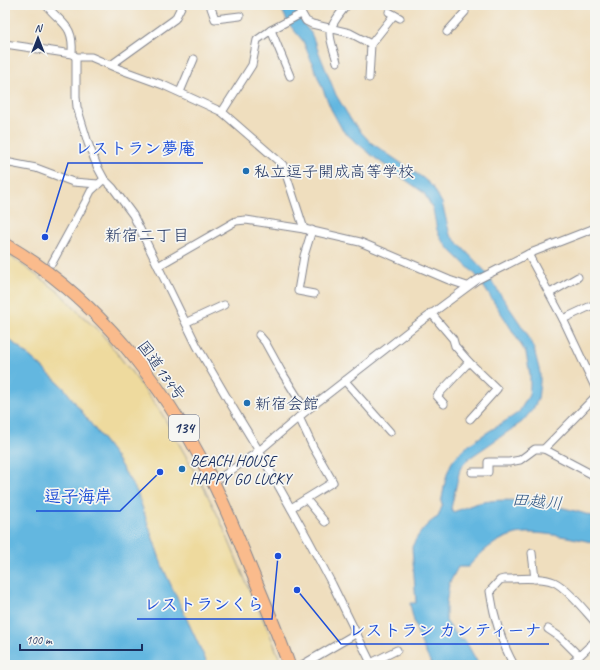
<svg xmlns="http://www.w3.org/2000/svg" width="600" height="670" font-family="Caveat,'Klee One',sans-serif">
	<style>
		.sand { fill: #eeda9e; stroke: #84847e }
		.water { fill: #64b7e0; stroke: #40739f }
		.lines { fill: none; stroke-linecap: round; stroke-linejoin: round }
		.minor-casing { stroke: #85868e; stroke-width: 9 }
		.trunk-casing { stroke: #85868e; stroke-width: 14 }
		.minor { stroke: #fff; stroke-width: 7 }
		.trunk { stroke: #fabb8c; stroke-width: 12 }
		.poi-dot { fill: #1f6fb2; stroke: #f6f6f2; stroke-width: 1.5 }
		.labels { text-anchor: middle; stroke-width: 3.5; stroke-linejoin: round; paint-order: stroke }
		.shield { fill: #f6f6f2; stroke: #5d6b8a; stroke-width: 1 }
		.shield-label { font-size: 15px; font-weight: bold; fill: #1b2f5e }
		.poi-label { font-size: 16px; fill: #1b2f5e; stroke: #f6f6f2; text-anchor: start }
		.street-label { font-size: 16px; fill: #1b2f5e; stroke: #f6f6f2 }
		.neighbourhood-label { font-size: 17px; fill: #1b2f5e; stroke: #f6f6f2 }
		.water-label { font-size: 17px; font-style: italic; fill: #315885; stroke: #f6f6f2 }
		.leader { fill: none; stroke: #1d4ed8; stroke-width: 1.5 }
		.callout-dot { fill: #1d4ed8; stroke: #f6f6f2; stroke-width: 1.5 }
		.callout-label { font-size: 17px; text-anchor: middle; font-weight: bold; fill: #1d4ed8; stroke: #f6f6f2; stroke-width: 3.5; stroke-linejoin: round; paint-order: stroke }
	</style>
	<rect width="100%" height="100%" fill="#f6f6f2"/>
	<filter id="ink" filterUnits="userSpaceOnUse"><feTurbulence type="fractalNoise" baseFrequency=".025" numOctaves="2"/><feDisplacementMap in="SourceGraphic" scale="8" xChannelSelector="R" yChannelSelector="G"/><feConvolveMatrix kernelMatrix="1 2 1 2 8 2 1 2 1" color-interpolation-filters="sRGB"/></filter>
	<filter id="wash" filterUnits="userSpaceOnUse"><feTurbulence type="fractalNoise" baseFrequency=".012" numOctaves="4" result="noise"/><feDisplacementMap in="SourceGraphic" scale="16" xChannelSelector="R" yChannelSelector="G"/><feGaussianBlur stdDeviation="0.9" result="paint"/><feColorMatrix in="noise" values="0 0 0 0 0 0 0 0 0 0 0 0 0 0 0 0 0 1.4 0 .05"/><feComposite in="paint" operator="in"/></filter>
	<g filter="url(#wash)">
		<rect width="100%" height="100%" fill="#efdebe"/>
		<polygon class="sand" points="5,252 59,292 81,315 101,333 136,378 162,414 204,488 220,520 251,594 269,632 282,665 208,665 163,568 137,492 115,456 64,388 35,361 5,336"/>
		<g class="water">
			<path d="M280,5H293L300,20L311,33L336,95L351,120L361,132L370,142L423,178L433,187L442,203L450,235L484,270L527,334L534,349L540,373V382L538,399L533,409L522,422L468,459L460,469L451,508L453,512C463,509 472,504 483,502C517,496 562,506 595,517V543C576,538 534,530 516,534C496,539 481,552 468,567H458L449,584L446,605V621L460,640H465L479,665H432C421,645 414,626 410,603H416L412,547C417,536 426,523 438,517L443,504L441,503C444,490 445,476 451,464C461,445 500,426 519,412L529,395L530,386V375L526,353L505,319L476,275L450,250L441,239L437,230L433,209L424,193L375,158L343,131L331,109L303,41L288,23Z"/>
			<polygon points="5,336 35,361 64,388 115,456 137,492 163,568 208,665 5,665"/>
		</g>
	</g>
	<g filter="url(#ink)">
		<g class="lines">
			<defs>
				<g id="minor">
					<path d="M46,5C62,25 74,24 72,54"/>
					<polyline points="210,5 215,19 240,16"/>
					<polyline points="297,5 306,21 312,24 350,33 371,44"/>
					<polyline points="389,12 400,18"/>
					<polyline points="271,30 290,76"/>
					<polyline points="447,32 465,12"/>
					<polyline points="5,44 72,54 76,57 91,57 119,69 163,85 222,112 252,65 257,40 271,30 301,14"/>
					<polyline points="76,57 76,97 77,107 88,143 97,166 104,179 113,188 133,215 197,346 233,408 259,451 308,539 332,584 372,665"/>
					<path d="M337,62C335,53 330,42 330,33C331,24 341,12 347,5"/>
					<polyline points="111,65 175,19 182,5"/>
					<polyline points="369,78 371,44 394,15"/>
					<polyline points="180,92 194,59"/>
					<polyline points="222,112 283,165 304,229"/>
					<polyline points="5,162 36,168 73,182 98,184"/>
					<polyline points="312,230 304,256 298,291 314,294"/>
					<polyline points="528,254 563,319 595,387"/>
					<polyline points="52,263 85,203 91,191 104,179"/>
					<polyline points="158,266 236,221 246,220 304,229 360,242 449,280 467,286"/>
					<polyline points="550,293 578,277"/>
					<polyline points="431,313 453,339 455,346 469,362 437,396 444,404"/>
					<polyline points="563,319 595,304"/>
					<polyline points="187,322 224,305"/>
					<polyline points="259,335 265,342 281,371 306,411"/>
					<polyline points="469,362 497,389 470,419"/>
					<polyline points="345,381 390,432"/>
					<polyline points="544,449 595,397"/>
					<polyline points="472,472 488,472 488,462 509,462 520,460 535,449 544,449 595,476"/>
					<polyline points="220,478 259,451 306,411 415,326 477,280 528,254 595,228"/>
					<polyline points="306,499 325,522"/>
					<polyline points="291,508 333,482 313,447 299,417"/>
					<polyline points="532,553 535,579"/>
					<polyline points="548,629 560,637 579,656"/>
					<polyline points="574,661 595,641"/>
					<polyline points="371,663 397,650"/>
					<polyline points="302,665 357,633"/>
					<path d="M514,665C501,642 494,618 490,591L500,580L504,579C518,579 541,576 554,582C567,588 585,611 595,622"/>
				</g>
				<path id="trunk" d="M5,244C96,297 163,383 210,476C226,507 239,540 252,572C265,603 278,634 289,665"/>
			</defs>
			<use href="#minor" class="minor-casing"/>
			<use href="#trunk" class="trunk-casing"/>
			<use href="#minor" class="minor"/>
			<use href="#trunk" class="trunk"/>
		</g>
	</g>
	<g class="poi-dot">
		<circle cx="246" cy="171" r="4"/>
		<circle cx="247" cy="403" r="4"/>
		<circle cx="182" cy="469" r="4"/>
	</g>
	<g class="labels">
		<rect class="shield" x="169" y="415" width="30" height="26" rx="3"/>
		<g class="shield-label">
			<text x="184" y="433">134</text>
		</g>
		<g class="poi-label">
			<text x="254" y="177">私立逗子開成高等学校</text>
			<text x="255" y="409">新宿会館</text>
			<text x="190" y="466">BEACH HOUSE<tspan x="190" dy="18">HAPPY GO LUCKY</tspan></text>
		</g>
		<g class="street-label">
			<text transform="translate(162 370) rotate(54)" y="6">国道134号</text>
		</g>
		<g class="neighbourhood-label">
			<text x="147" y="241">新宿二丁目</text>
		</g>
		<g class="water-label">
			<text transform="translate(537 501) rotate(5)" y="6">田越川</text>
		</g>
	</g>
	<path class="leader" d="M45 237L68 163H203M160 472L120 511H36M278 556L272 619H137M297 590L341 644H549"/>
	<g class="callout-dot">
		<circle cx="45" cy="237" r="4"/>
		<circle cx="160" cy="472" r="4"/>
		<circle cx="278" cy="556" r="4"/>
		<circle cx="297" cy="590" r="4"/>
	</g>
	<g class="callout-label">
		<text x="135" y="154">レストラン夢庵</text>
		<text x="78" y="502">逗子海岸</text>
		<text x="204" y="610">レストランくら</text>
		<text x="445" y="636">レストラン カンティーナ</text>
	</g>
	<rect width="600" height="670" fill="none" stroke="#f6f6f2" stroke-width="20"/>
	<g transform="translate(38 38)" stroke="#f6f6f2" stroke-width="3" paint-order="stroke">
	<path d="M0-3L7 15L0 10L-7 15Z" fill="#1b2f5e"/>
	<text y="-6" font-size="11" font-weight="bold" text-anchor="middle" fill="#1b2f5e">N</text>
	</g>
	<path d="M20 644v6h122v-6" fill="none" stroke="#1b2f5e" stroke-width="2"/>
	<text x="26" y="644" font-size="12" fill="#1b2f5e" stroke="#f6f6f2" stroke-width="3" paint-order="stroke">100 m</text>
</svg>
